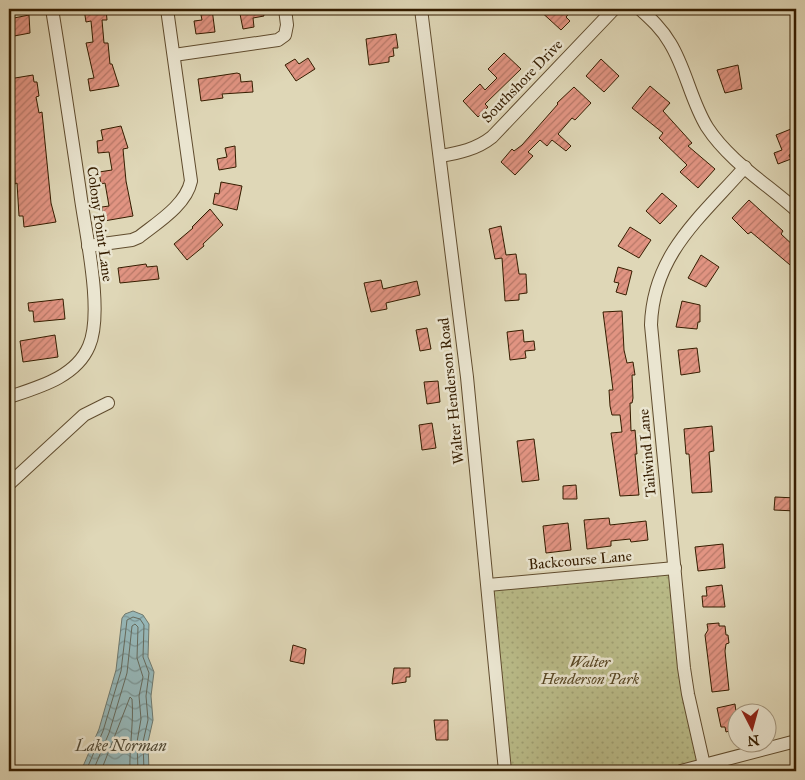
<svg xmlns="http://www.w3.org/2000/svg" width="805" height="780" font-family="'IM FELL Great Primer',serif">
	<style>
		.park { fill: url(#park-dots); stroke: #786c44 }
		.water { fill: url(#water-waves); stroke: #6f796e }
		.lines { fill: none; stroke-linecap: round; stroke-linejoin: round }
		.shore { stroke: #666a5c; stroke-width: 1 }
		.building { fill: url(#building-hatch); stroke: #351d00 }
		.minor-casing { stroke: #604c2e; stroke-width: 14 }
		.minor { stroke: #eae5d0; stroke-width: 12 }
		.labels { text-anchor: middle; stroke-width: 5; stroke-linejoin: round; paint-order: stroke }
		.street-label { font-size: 15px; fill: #351d00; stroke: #eae5d0 }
		.park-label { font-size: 15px; font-style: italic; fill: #564522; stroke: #eae5d0 }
		.water-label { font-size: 16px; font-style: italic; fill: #524b37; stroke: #eae5d0 }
	</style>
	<defs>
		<pattern id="park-dots" width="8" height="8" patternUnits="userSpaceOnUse" patternTransform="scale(1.25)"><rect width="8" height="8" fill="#babc89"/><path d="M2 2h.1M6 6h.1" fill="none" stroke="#a0a174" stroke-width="1.8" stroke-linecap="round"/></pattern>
		<pattern id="water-waves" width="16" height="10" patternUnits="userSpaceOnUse" patternTransform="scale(1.25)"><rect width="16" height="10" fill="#96b7b8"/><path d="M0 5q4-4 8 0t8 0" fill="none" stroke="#7b9493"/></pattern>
		<pattern id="building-hatch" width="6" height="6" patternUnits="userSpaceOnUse" patternTransform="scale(1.25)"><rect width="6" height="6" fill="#e19482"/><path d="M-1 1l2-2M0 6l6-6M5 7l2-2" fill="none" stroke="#b77868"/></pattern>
	</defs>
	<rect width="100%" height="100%" fill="#dfd7b7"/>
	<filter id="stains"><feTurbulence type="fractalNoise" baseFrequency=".004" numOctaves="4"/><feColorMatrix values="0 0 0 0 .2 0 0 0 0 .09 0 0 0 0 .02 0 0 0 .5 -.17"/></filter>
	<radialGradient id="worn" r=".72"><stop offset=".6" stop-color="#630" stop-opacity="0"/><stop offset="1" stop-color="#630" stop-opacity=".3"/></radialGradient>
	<polygon class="park" points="674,569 703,765 679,771 505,771 488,586"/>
	<polygon class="water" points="133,611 143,615 149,624 148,657 154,672 151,696 153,720 148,742 149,771 81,771 99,729 116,670 122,618 125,614"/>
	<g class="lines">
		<g class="shore">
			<polyline points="86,771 103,731 121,671 127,620 133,617 140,619 144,625 143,657 149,673 146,696 148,720 143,742 144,771"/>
			<polyline points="93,771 109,733 127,673 132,626 135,624 138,627 137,658 143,677 139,696 141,719 137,742 138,771"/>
			<path d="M101,771L130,697L132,699C134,723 129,747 130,771"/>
		</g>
	</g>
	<g class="building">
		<polygon points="84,9 106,9 107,20 102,20 104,43 108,43 110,64 112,64 119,86 90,91 88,79 94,78 86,43 93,42 91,21 86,22"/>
		<polygon points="212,9 215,32 196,34 194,21 202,20 200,10"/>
		<polygon points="239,9 262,9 264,16 253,18 254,27 243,29"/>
		<polygon points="538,9 573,9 566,17 570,21 561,30"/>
		<polygon points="29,15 30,33 9,37 9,19"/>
		<polygon points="396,34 398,48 393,48 394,56 389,57 389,62 369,65 366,39"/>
		<polygon points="504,53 521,69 485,104 488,107 478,117 463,101 480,84 485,90 497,78 488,69"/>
		<polygon points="308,58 315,69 296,81 285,65 295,59 299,64"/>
		<polygon points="601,59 619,76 604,92 586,76"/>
		<polygon points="738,65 742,89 725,93 717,70"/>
		<polygon points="237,73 240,74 241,82 252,81 253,92 222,94 223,98 201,101 198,79"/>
		<polygon points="33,75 34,82 37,82 39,96 36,97 39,113 42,112 51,203 56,222 24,227 23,216 19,216 17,183 15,184 14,143 9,124 9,79"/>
		<polygon points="650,86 670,103 663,111 692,143 688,146 715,169 698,188 680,172 687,165 659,138 663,133 632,108"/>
		<polygon points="574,87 591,103 575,120 572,118 558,134 571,146 566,151 552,140 547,146 540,140 528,152 533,156 515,175 501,162 512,149 514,151 522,145 558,104 557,103"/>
		<polygon points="121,126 128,148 123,149 126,181 133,216 104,221 102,207 109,206 105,183 101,184 99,172 112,170 109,152 98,153 97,141 103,140 101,130"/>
		<polygon points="796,127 796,152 789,155 791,159 778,164 774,153 782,150 776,135"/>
		<polygon points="235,146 236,167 219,170 217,159 227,157 225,148"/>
		<polygon points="221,182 242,186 237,210 213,204 215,193 219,194"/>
		<polygon points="662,193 677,206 660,224 646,211"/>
		<polygon points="749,200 783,231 781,234 796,248 796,270 751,232 748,234 732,218"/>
		<polygon points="210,209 223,225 203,244 204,246 187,260 174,244 193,228 192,227"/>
		<polygon points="501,226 506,255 516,254 519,274 526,274 527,293 519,294 519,300 505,301 502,258 495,259 489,229"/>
		<polygon points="630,227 651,240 639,258 618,246"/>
		<polygon points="701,255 719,267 706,287 688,278"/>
		<polygon points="146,264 147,267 157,266 159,279 120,283 118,268"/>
		<polygon points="618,267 632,271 626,295 616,292 619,283 614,282"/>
		<polygon points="381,280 383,289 417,281 420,295 386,303 387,309 371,312 364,283"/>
		<polygon points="63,299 65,319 34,322 33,311 29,311 28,303"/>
		<polygon points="682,301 700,305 700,322 698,322 697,329 676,327"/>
		<polygon points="622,311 624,350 627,363 633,362 635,375 632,375 633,398 632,403 630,403 631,431 635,430 637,454 635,454 639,495 620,496 611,433 622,432 620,415 612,415 610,406 609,390 613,390 603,312"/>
		<polygon points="427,328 431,349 420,351 416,330"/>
		<polygon points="523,330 524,342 534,341 535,350 525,351 526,358 510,360 507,332"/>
		<polygon points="55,335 58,357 23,362 20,341"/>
		<polygon points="697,348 700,372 681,375 678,350"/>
		<polygon points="438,381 440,402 427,404 424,382"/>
		<polygon points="432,423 436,448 422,450 419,425"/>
		<polygon points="712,426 714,451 709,452 712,492 692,493 689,454 686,454 684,429"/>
		<polygon points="534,439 539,480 522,482 517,441"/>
		<polygon points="576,485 577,499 563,499 563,486"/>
		<polygon points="775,497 796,498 796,511 774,510"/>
		<polygon points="609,518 610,525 646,521 648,540 631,542 630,539 611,541 611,546 587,549 584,520"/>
		<polygon points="568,523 571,550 546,553 543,526"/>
		<polygon points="723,544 725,568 698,571 695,547"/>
		<polygon points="722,585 725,607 703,607 702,596 707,596 706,587"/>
		<polygon points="719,623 719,626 725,626 726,635 728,635 729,643 726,644 725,651 729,690 712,692 705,635 708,630 707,624"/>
		<polygon points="293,645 306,649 304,664 290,661"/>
		<polygon points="394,668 410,668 410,677 406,677 406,682 392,684"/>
		<polygon points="735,704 738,728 726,732 725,727 721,727 717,708"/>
		<polygon points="434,720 448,720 448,740 436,740"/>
	</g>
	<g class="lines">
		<defs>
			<g id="minor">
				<polyline points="421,9 467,377 505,771"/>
				<path d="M640,9C651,19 662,29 670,43C686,69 691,101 707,127C729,161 767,184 796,210"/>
				<polyline points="174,55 278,40 285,35 287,25 285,9"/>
				<path d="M440,156C459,153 477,149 492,137L614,9"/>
				<path d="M88,246L132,240L139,237C158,222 186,205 191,181L167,9"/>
				<path d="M9,397C39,387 76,377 89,346C104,312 85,231 80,192C71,131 62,70 52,9"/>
				<polyline points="9,484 84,415 108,403"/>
				<polyline points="488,585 675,568"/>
				<path d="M704,765L688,694L684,668L651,325C653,254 701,217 745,167"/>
				<polyline points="681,771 796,741"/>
			</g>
		</defs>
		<use href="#minor" class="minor-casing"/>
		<use href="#minor" class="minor"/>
	</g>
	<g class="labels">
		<g class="street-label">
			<text transform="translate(522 81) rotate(-46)" y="5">Southshore Drive</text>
			<text transform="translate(100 224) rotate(82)" y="5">Colony Point Lane</text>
			<text transform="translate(451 391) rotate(-96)" y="5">Walter Henderson Road</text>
			<text transform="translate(647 453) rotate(-95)" y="5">Tailwind Lane</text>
			<text transform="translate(580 560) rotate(-5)" y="5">Backcourse Lane</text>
		</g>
		<g class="park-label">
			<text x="590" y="667">Walter<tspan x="590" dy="17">Henderson Park</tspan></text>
		</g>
		<g class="water-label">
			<text x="121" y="751">Lake Norman</text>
		</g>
	</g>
	<rect width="805" height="780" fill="none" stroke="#dfd7b7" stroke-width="30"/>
	<rect x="10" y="10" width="785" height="760" fill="none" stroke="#351d00" stroke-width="2.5"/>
	<rect x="15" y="15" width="775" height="750" fill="none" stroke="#351d00"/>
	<g transform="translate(752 728) rotate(174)"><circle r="24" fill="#eae5d0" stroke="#a2957d"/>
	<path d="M0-4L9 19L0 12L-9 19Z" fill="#8f2418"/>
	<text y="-8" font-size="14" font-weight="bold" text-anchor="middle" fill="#351d00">N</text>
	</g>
	<rect width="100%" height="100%" filter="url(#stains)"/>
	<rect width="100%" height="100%" fill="url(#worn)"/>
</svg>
